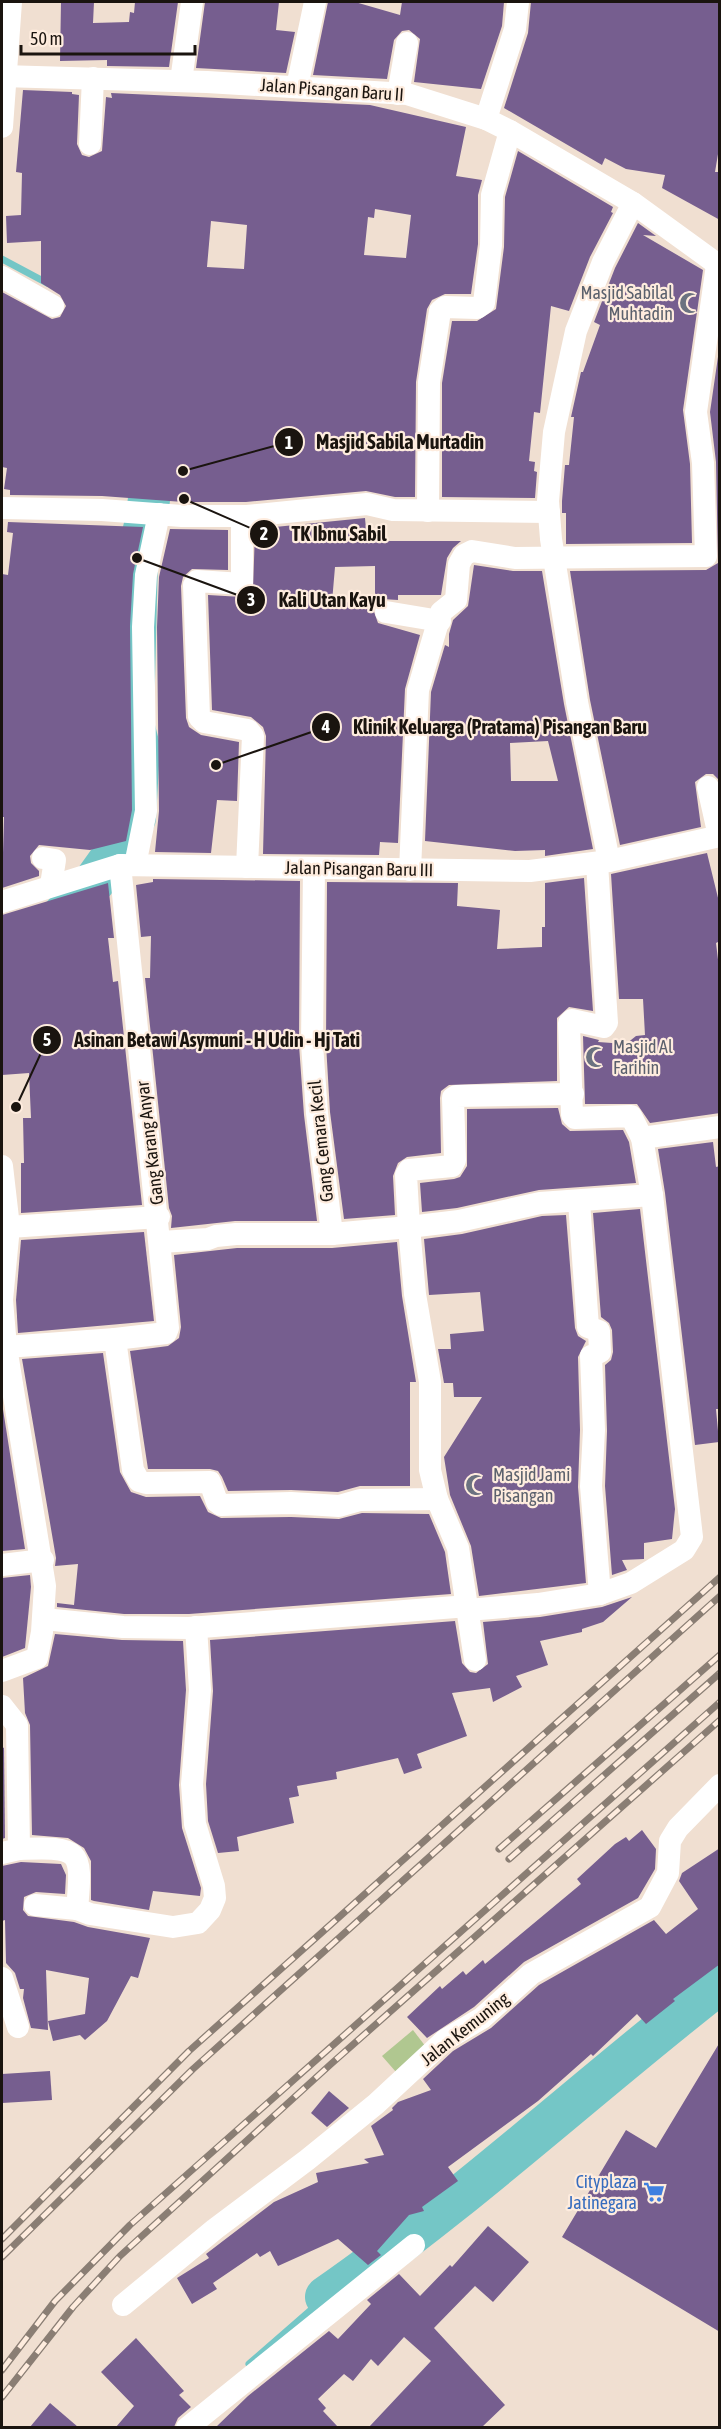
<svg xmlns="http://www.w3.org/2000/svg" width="721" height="2429" font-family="'Asap Condensed',sans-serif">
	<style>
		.green { fill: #b0c790 }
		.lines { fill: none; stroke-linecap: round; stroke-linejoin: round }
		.stream { stroke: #74c6c6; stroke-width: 7 }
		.river { stroke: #74c6c6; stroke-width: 42 }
		.building { fill: #765e8f; fill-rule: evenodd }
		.minor { stroke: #fff; stroke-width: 22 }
		.rail-casing { stroke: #8a7e74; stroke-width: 7 }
		.rail { stroke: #feecde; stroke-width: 4.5; stroke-dasharray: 14; stroke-linecap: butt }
		.labels { text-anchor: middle; stroke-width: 4.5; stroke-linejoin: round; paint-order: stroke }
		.street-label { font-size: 18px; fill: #1a140f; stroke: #feecde }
		.worship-label { font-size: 18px; fill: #5b616d; stroke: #feecde; text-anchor: start }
		.shop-label { font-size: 18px; fill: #366cbe; stroke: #feecde; text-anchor: end }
		.leader { fill: none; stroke: #1a140f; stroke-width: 2 }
		.callout-dot { fill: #1a140f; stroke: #feecde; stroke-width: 2 }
		.mark-label { font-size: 18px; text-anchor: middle; font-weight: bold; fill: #fff }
		.callout-label { font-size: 20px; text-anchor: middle; font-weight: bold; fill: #1a140f; stroke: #feecde; stroke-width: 4.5; stroke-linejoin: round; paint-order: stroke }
	</style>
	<rect width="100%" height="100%" fill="#f0dfd1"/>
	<polygon class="green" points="413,2030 426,2047 396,2072 382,2056"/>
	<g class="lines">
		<g class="stream">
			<polyline points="2,259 47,283"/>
			<polyline points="249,2364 326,2297"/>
		</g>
		<g class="river">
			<polyline points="2,980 94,882 119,847 135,818 139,747 130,712 134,680 137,558 145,525 158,442"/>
			<path d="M326,2297C464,2201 587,2087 720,1983"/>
		</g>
	</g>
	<g class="building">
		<polygon points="61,2 94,2 93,23 129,22 130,12 134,13 135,2 178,2 169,67 107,66 107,60 60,61"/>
		<polygon points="205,2 279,2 276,30 295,32 286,73 196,68"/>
		<polygon points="328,2 355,2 400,15 402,2 504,2 502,26 481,89 414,82 420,39 409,30 402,31 394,40 387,79 313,75"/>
		<polygon points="531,2 720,2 720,142 715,172 720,172 720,220 662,188 665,175 626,169 605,158 602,165 504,108 528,33"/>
		<path d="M23,90L72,92V94L79,95L77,144L82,155L89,157L102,151L106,97L112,98L111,93L370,105L466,127L456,176L482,180L478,195V244L471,294H445L432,300L427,309L416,382L415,497H395L366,491L246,502H183L102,496L10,495V490L4,489L7,468L2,467V292L52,319L60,317L66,306L60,295L41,283V241L7,243L6,216L21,215L22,173L16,172ZM375,209L411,215L406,258L364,255L368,217L374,218ZM211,221L247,225L244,269L207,267Z"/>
		<polygon points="518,151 613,207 611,212 613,213 590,257 569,311 551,306 540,413 534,412 529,461 535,462 534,471 537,472 535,498 442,497 442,383 452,321 477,321 496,309 504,247 505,197"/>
		<polygon points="638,223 656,236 643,235 703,270 683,410 690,464 692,543 566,544 566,513 562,513 562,501 565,465 569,465 574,417 571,417 581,372 583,372 600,325 594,322 615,268"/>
		<polygon points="720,343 720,781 713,774 706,774 695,782 701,827 620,845 590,700 570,571 706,570 718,563 716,462 710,412"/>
		<path d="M365,518L367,541H461L453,548L447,558L441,595H398V600L382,599L373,609L378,623L420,635L405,689L398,843L380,842L379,855L263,854L266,736L263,727L251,717L212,710L208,595L242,597L253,591L255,529ZM375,566V603L332,602L335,567Z"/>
		<polygon points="8,522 143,527 133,574 130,626 132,810 126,841 90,850 39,845 30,856 31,863 39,871 39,876 2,888 4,817 2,817 2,574 8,575 13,533 7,532"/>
		<polygon points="170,529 228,530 228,570 192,569 183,577 181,586 186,718 189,727 201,735 239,742 237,801 217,800 211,853 155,852 159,811 157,627 159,577"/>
		<path d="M474,565L513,571H542L564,704L593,849L545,856V850L515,851L425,841L431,692L445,645L449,647V634L453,620L468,606ZM548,741L558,781H511L510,743Z"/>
		<polygon points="707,853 720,906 720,941 716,943 720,976 720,1113 650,1123 637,1104 585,1104 583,1036 599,1040 598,1042 626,1044 636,1036 645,1035 643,999 619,999 611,874"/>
		<polygon points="584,878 593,1011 569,1007 557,1018 557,1081 449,1085 441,1091 440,1098 441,1153 407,1157 398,1163 393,1176 395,1215 344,1219 330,1112 326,1044 327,882 458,883 457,906 500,910 497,949 542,947 542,927 545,927 545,883"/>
		<polygon points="153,879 300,881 299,1045 304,1115 317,1221 235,1221 171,1228 172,1216 169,1208 145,978 150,978 151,936 141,937 136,885 153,882"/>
		<polygon points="108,883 114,938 108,938 113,982 118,981 142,1205 21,1213 21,1163 24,1163 23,1118 31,1118 29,1073 2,1075 2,915"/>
		<polygon points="558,1108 562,1124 570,1131 623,1130 629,1142 636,1183 539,1190 457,1208 422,1212 420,1183 454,1179 460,1177 467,1166 467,1109"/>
		<polygon points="713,1142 716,1167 720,1166 720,1409 716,1409 719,1442 695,1445 665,1193 658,1149"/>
		<polygon points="640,1209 675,1509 672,1539 644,1543 644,1559 622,1560 627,1570 612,1575 605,1486 607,1431 605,1365 611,1360 613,1352 612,1330 609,1323 601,1317 593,1213"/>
		<polygon points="566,1215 575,1328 578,1336 586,1341 578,1357 580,1430 578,1487 586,1583 479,1596 471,1546 450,1495 444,1457 482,1397 454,1397 453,1383 444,1383 438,1349 451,1349 450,1334 484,1331 480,1292 429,1295 424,1239 462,1234 542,1216"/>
		<polygon points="144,1232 154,1321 18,1333 16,1300 21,1240"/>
		<polygon points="397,1242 402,1296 416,1382 410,1382 410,1486 360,1486 338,1492 291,1490 228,1491 222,1477 218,1471 210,1469 148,1469 130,1351 168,1346 179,1338 181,1327 174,1255 237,1248 332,1248"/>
		<polygon points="103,1353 120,1472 131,1492 146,1497 200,1496 208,1512 221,1518 291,1517 339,1519 362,1513 429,1514 445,1552 451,1594 189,1614 124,1614 57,1607 57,1603 74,1605 78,1564 55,1566 56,1558 22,1359"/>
		<polygon points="2,1403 25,1549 2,1551"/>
		<polygon points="30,1575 31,1587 25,1648 2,1657 2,1578"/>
		<polygon points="632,1597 603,1622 582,1629 582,1632 540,1641 548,1665 516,1676 522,1687 493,1702 490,1688 452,1693 467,1736 417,1754 422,1768 404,1774 398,1758 336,1772 337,1779 297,1786 299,1796 289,1798 294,1823 237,1837 239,1851 218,1853 208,1821 206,1784 213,1691 210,1640 455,1621 462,1663 470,1672 476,1673 488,1664 483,1622 540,1617 602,1607"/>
		<polygon points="55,1634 122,1640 183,1641 186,1690 179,1785 182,1828 201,1888 200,1896 153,1891 149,1910 94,1901 91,1900 91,1861 84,1848 68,1838 32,1835 30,1725 25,1713 23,1678 48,1666"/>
		<polygon points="2,1747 4,1748 5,1838 2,1839"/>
		<polygon points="642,1830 656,1849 655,1869 638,1898 524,1962 474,2007 427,2038 407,2017 440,1986 442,1989 463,1971 466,1975 483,1960 485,1964 581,1884 577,1879 615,1844 626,1837 629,1841"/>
		<polygon points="720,1848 720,1964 673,1999 675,2001 646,2024 637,2014 593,2056 591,2054 538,2101 448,2167 458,2181 422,2207 424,2211 409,2215 377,2251 381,2255 368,2265 338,2239 278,2266 270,2251 260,2257 257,2253 213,2283 217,2289 192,2304 177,2278 209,2258 206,2254 274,2202 318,2182 316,2173 369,2163 364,2159 384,2155 371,2126 393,2110 392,2108 398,2102 431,2090 423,2079 453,2051 491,2028 539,1985 654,1920 666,1934 698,1909 679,1881 682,1873"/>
		<polygon points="21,1862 61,1864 66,1875 65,1894 36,1892 24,1897 23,1910 28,1916 74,1922 88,1927 150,1938 138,1978 131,1976 107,2021 85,2040 80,2035 53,2041 48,2021 85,2014 89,1978 46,1970 48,2030 31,2028 23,1998 24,1989 20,1989 15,1973 6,1963 5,1920 2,1921 2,1866"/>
		<polygon points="720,2042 720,2332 562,2237 626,2130 656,2148"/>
		<polygon points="50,2071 52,2100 2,2103 2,2074"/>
		<polygon points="329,2091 349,2108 327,2127 311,2113"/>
		<polygon points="488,2226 529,2262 493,2302 475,2286 434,2328 505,2405 482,2427 369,2427 431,2361 404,2337 378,2366 371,2359 353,2381 344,2374 318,2399 326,2408 323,2411 338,2427 216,2427 248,2396 329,2331 338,2339 371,2304 367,2300 399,2274 420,2296 450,2265 452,2267"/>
		<polygon points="136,2338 184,2391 179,2395 191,2407 178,2418 174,2427 116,2427 134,2406 101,2372"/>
		<polygon points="50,2403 78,2427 30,2427"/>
	</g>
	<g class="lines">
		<g class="minor">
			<polyline points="2,76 207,82 407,94 486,119 510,131 633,203 720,266"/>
			<polyline points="181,81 192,2"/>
			<polyline points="297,87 315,2"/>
			<polyline points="398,94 407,43"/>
			<polyline points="486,119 515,29 518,2"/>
			<polyline points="2,127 11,2"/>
			<polyline points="90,144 93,78"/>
			<polyline points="2,277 53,306"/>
			<polyline points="2,508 102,510 182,516 247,516 367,504 393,510 549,512"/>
			<polyline points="428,511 429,382 440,311 445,307 477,308 484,303 491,245 492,195 510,131"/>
			<polyline points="242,516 242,584 197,581 194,585 199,717 204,722 248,730 253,736 247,867"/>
			<polyline points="386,612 440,621"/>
			<polyline points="708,787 719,836"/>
			<polyline points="43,858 55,860 51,885"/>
			<polyline points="609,861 577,702 551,539 548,501 554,432 576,331 603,262 633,203"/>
			<polyline points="135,865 146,811 143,627 146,575 159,514"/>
			<polyline points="314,868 312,1044 317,1113 332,1234"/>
			<polyline points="410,870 418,690 441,612 456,600 459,564 464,555 472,551 515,558 706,556 703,463 696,412 717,265"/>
			<polyline points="2,902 120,865 530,871 609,861 720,836"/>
			<polyline points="642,1138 720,1127"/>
			<polyline points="2,1166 9,1227 2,1300 6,1347 45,1586 42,1632 37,1658 2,1671"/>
			<polyline points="579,1202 588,1327 599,1331 600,1352 591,1356 594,1430 591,1486 600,1594"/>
			<polyline points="9,1227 159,1217"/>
			<polyline points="161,1242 208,1239 216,1236 236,1234 332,1234 409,1227 406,1175 409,1170 452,1166 455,1160 453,1098 456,1096 573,1094"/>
			<polyline points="115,1339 166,1333 168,1328 120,865"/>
			<polyline points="6,1347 115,1339 133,1470 139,1481 146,1483 210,1482 217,1502 221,1505 291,1503 339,1506 360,1500 437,1499"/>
			<polyline points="2,1565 43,1560"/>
			<polyline points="468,1610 538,1604 600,1594 631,1583 684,1550 692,1537 652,1195 642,1138 631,1116 575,1118 572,1115 569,1023 572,1020 604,1027 607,1023 597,863"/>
			<polyline points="44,1619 123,1627 189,1628 468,1606"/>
			<polyline points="475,1660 458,1548 437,1499 430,1470 430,1382 415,1294 409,1227 459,1221 540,1203 652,1195"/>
			<polyline points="2,1706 17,1725 19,1849 2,1853"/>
			<path d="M19,1849C80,1847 83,1848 77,1909L35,1905"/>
			<polyline points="77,1909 90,1914 173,1927 198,1923 210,1910 215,1898 214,1886 195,1824 192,1784 200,1690 196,1627"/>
			<polyline points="2,1978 18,2027"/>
			<polyline points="123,2305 215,2229 307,2160 376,2104 445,2040 482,2018 531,1974 650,1907 668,1873 670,1841 678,1828 720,1785"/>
			<polyline points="187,2428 414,2245"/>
		</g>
		<defs>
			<g id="rail">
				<polyline points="499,1849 720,1655"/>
				<polyline points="509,1859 720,1673"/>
				<polyline points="2,2239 189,2051 720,1577"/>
				<polyline points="2,2257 193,2069 720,1596"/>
				<polyline points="2,2370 55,2301 130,2225 720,1702"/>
				<polyline points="2,2397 73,2307 120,2256 331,2064 720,1720"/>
			</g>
		</defs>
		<use href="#rail" class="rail-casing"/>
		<use href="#rail" class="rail"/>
	</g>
	<defs>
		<symbol id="mosque-bare" viewBox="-9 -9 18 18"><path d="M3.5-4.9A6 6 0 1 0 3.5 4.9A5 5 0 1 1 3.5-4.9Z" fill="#6b7280" stroke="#feecde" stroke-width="2.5" paint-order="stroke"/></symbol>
		<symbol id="supermarket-bare" viewBox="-9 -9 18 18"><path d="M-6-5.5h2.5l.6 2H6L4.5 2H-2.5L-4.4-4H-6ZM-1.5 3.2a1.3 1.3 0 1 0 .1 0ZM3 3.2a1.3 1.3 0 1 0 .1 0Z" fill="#3f7fe0" stroke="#feecde" stroke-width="2.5" paint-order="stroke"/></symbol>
	</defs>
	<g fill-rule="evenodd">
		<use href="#mosque-bare" x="675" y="288" width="30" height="30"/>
		<use href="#mosque-bare" x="581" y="1042" width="30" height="30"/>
		<use href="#mosque-bare" x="461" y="1470" width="30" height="30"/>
		<use href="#supermarket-bare" x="639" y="2177" width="30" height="30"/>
	</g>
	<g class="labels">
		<g class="street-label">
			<text transform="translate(332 90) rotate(4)" y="6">Jalan Pisangan Baru II</text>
			<text transform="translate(359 869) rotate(1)" y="6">Jalan Pisangan Baru III</text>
			<text transform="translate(321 1141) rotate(-96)" y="6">Gang Cemara Kecil</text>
			<text transform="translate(150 1143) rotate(-97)" y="6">Gang Karang Anyar</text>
			<text transform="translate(465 2029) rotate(-38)" y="6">Jalan Kemuning</text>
		</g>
		<g class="worship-label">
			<text x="673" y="299" text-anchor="end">Masjid Sabilal<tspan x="673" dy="21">Muhtadin</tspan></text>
			<text x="613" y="1053">Masjid Al<tspan x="613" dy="21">Farihin</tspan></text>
			<text x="493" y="1481">Masjid Jami<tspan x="493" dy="21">Pisangan</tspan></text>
		</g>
		<g class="shop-label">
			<text x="637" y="2188">Cityplaza<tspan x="637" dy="21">Jatinegara</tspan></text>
		</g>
	</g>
	<path class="leader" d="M183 471L289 442M184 499L264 534M137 558L251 600M216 765L326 727M16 1107L47 1040"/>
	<g class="callout-dot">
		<circle cx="183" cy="471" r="6"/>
		<circle cx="184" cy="499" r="6"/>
		<circle cx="137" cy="558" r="6"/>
		<circle cx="216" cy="765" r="6"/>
		<circle cx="16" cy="1107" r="6"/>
		<circle cx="289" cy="442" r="15"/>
		<circle cx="264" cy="534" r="15"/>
		<circle cx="251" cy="600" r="15"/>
		<circle cx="326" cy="727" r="15"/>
		<circle cx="47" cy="1040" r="15"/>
	</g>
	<g class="mark-label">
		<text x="289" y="449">1</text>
		<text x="264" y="540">2</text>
		<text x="251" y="606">3</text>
		<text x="326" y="733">4</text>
		<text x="47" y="1046">5</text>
	</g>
	<g class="callout-label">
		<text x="400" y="449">Masjid Sabila Murtadin</text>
		<text x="339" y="541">TK Ibnu Sabil</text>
		<text x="332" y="607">Kali Utan Kayu</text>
		<text x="500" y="734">Klinik Keluarga (Pratama) Pisangan Baru</text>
		<text x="217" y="1047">Asinan Betawi Asymuni - H Udin - Hj Tati</text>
	</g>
	<rect width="721" height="2429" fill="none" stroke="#1a140f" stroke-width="6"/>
	<path d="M21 45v9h174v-9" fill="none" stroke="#1a140f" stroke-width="3"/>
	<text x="30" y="45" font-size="18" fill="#1a140f" stroke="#feecde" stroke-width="4.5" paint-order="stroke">50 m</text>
</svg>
